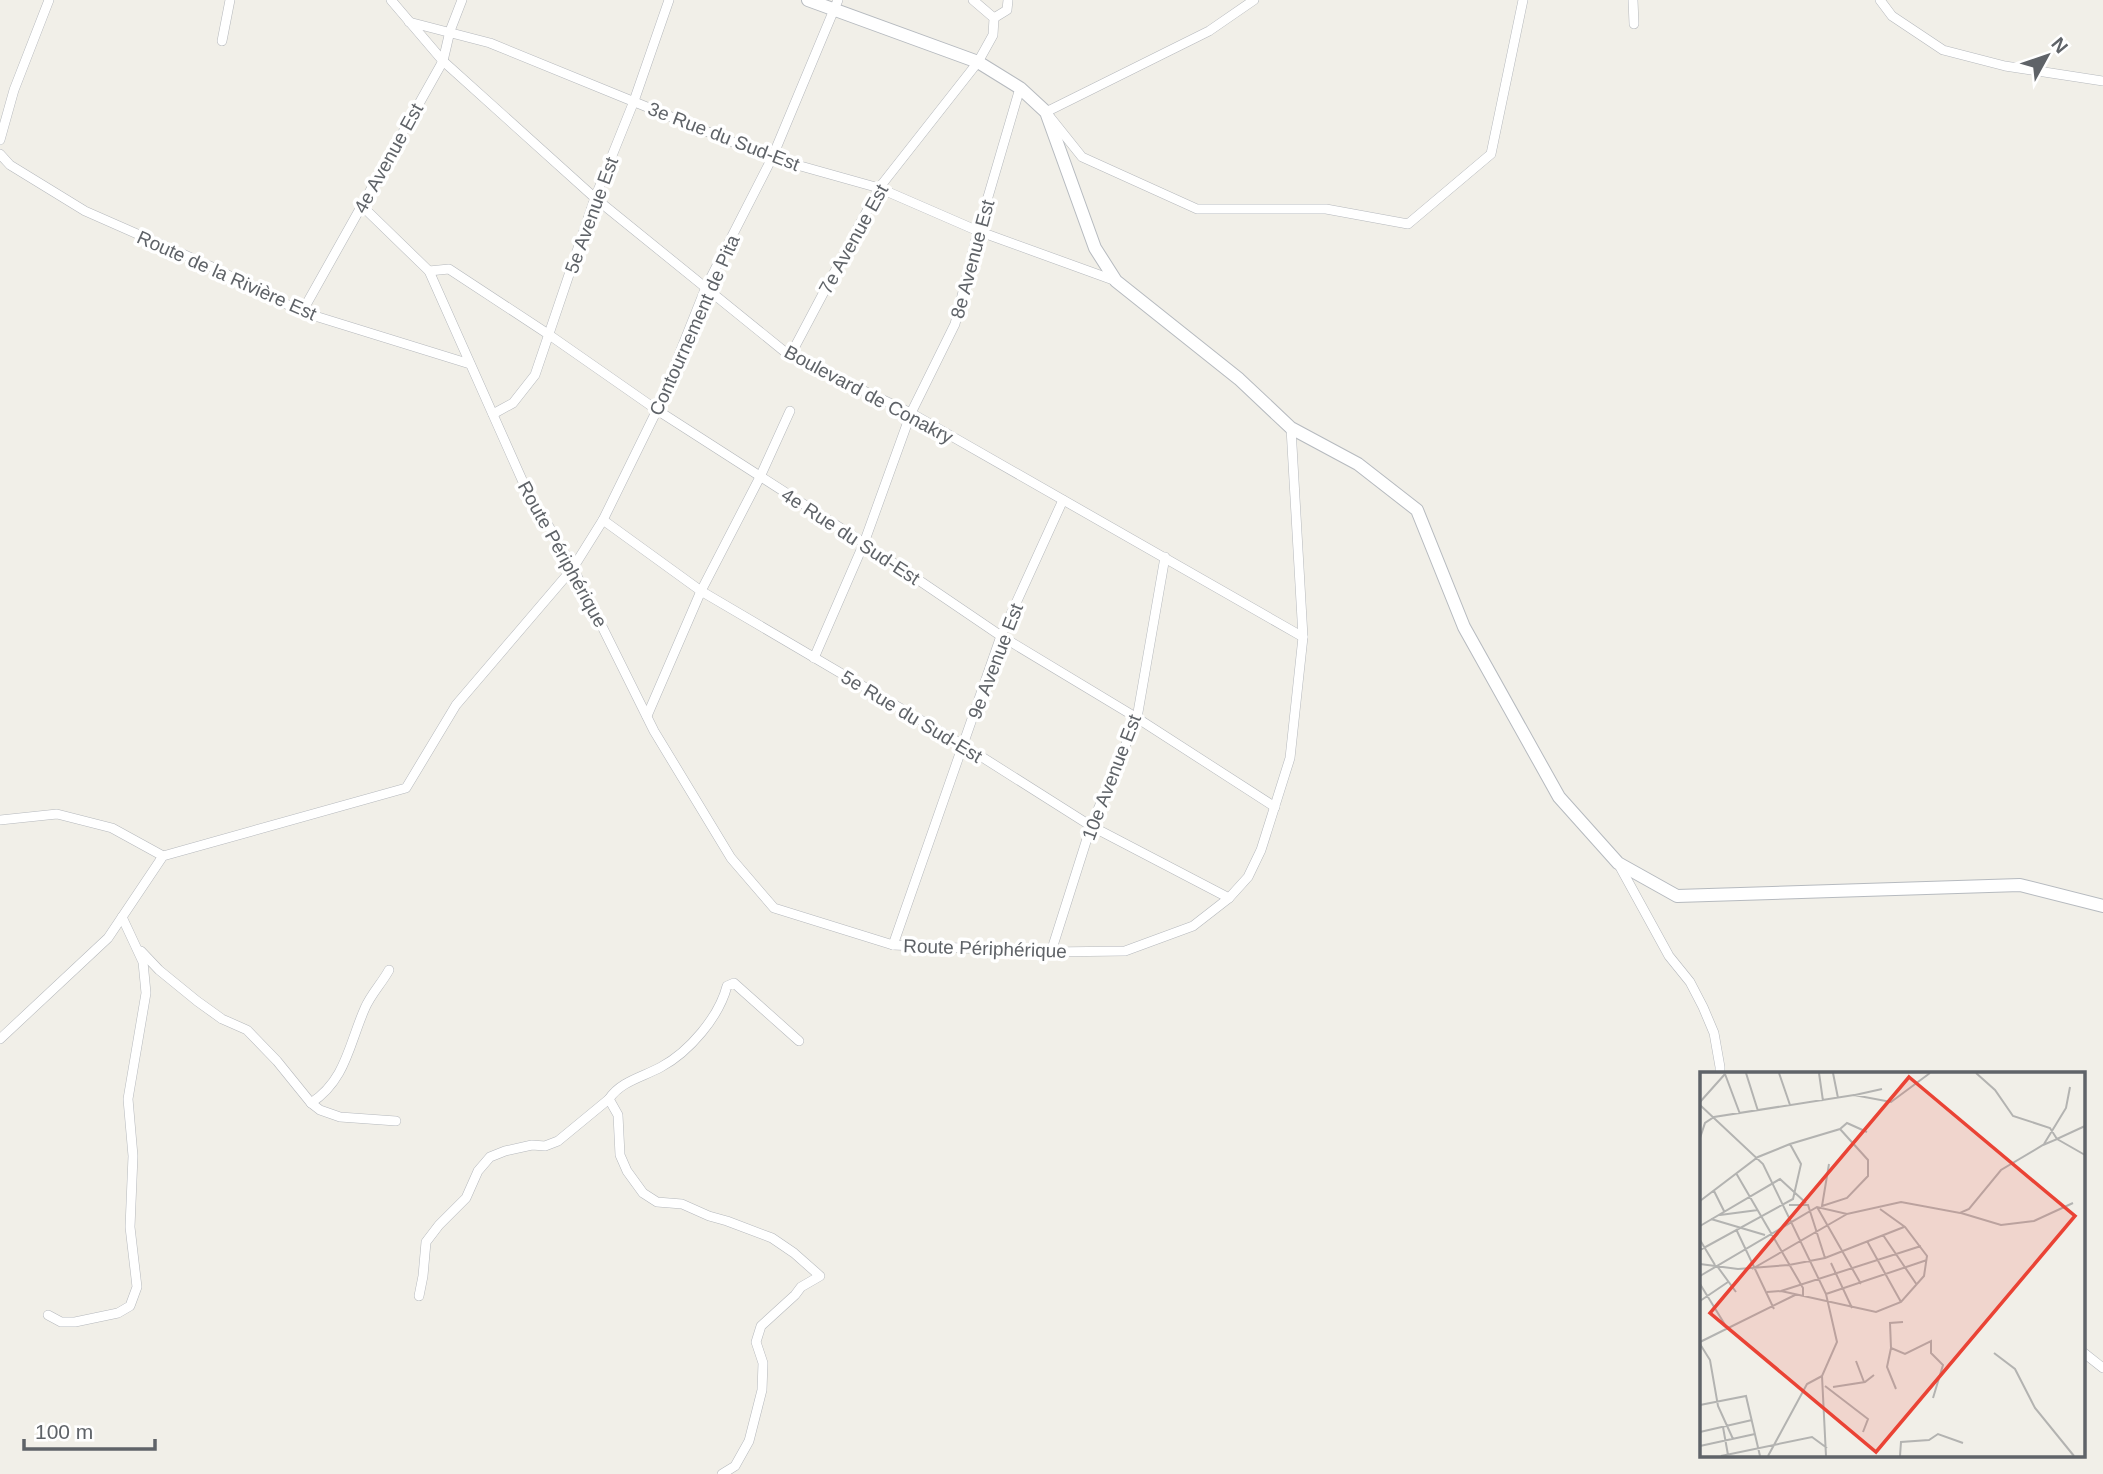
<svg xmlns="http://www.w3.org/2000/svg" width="2103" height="1474" font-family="Helvetica,sans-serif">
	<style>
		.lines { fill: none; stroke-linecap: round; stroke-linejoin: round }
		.street-casing { stroke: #b5b8bc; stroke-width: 10 }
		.secondary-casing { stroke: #b6babf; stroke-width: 14 }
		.street { stroke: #fff; stroke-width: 9 }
		.secondary { stroke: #fff; stroke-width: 12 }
		.labels { text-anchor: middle; stroke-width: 7; stroke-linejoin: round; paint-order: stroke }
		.street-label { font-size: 19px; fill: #5f6368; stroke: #fff }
		.inset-road { fill: none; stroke: #b3b3b1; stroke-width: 2 }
		.view { fill: #ea4335; fill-opacity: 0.15; stroke: #ea4335; stroke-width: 3.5 }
		.inset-edge { fill: none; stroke: #5f6368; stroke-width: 3.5 }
	</style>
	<rect width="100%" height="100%" fill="#f1efe8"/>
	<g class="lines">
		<defs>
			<g id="street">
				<polyline points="391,0 443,61 595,198 790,356 911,413 1303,637"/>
				<polyline points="1254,0 1209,31 1046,112 1082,157 1197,209 1326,209 1408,224 1491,154 1523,0"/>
				<polyline points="1633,0 1634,24"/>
				<polyline points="1880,0 1892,16 1943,50 2005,66 2103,81"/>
				<polyline points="994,18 1007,10 1008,0"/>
				<polyline points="409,22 490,43 772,158 879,188 978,231 1116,281"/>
				<polyline points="222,41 230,0"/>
				<polyline points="0,140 14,90 49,0"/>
				<polyline points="0,154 10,165 85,211 210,266 302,312 470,364"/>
				<polyline points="361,205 429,271 523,482 573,568 654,731 731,858 774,908 893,945 1051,952 1125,951 1193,926 1229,898 1248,877 1261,850 1290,758 1303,637 1291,428"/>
				<polyline points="429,271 449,269 548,334 657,410 864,543 1001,636 1137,718 1275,807"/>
				<polyline points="302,312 443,61 450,31 462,0"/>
				<polyline points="790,356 879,188 978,62 993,35 994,18 973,0"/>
				<polyline points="493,414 513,403 535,375 595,198 634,101 669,0"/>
				<polyline points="603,520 701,591 963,745 1091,826 1229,898"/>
				<polyline points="814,658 864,543 911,413 955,324 978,231 1020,88"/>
				<polyline points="647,716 701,591 760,477 790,411"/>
				<polyline points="0,820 57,814 112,828 163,856"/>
				<polyline points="1619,865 1669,956 1690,982 1703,1007 1714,1033 1720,1067 1720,1073"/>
				<polyline points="893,945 1001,636 1063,500"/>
				<polyline points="141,951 159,970 197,1001 222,1019 247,1030 277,1061 311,1103 320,1110 340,1117 396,1121"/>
				<polyline points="1051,952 1091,826 1137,718 1165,557"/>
				<polyline points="0,1039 108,938 163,856 406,788 456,705 573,568 603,520 657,410 706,287 772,158 838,0"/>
				<path d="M311,1103C346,1080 349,1044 365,1008C371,994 382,983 389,970"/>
				<polyline points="419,1296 423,1276 426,1242 439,1225 466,1198 478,1171 490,1157 505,1151 532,1145 545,1146 558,1141 609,1099"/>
				<polyline points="48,1315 61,1322 75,1322 118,1313 130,1306 137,1287 130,1227 133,1156 128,1099 146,993 143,962 122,917"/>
				<polyline points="2084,1353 2103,1368"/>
				<path d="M722,1474L735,1466L749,1441L762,1390L763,1363L756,1342L761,1326L795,1295L801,1287L820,1276L794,1253L772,1238L727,1221L709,1216L682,1204L657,1202L643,1193L627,1171L620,1155L618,1115L609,1099C621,1081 643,1077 661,1067C689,1052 719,1017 727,986L734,983L799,1041"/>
			</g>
			<polyline id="secondary" points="808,0 978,62 1020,88 1046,112 1095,248 1116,281 1239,379 1291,428 1358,464 1417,510 1464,627 1559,797 1618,863 1677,896 2020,885 2103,906"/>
		</defs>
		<use href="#street" class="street-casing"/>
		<use href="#secondary" class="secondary-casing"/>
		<use href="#street" class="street"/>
		<use href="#secondary" class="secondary"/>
	</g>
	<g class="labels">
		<g class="street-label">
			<text transform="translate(724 136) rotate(21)" y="7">3e Rue du Sud-Est</text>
			<text transform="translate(388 158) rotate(-61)" y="7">4e Avenue Est</text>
			<text transform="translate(591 215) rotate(-70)" y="7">5e Avenue Est</text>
			<text transform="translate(853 239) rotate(-61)" y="7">7e Avenue Est</text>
			<text transform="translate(972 259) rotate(-75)" y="7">8e Avenue Est</text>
			<text transform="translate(227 275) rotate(24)" y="7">Route de la Rivière Est</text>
			<text transform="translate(694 325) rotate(-66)" y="7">Contournement de Pita</text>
			<text transform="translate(869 394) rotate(28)" y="7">Boulevard de Conakry</text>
			<text transform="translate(851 536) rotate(33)" y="7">4e Rue du Sud-Est</text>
			<text transform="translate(563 554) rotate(61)" y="7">Route Périphérique</text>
			<text transform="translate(995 661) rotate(-69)" y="7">9e Avenue Est</text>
			<text transform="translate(912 716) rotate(31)" y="7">5e Rue du Sud-Est</text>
			<text transform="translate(1111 777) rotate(-69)" y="7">10e Avenue Est</text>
			<text transform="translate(985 948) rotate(2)" y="7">Route Périphérique</text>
		</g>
	</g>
	<g transform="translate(1700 1072)">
		<rect width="385" height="385" fill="#f1efe8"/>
		<path class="inset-road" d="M46,1L58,39M79,1L90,33M119,1L123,29M133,1L138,26M276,1L295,18L313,44L350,56L357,67L385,54M25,2L40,42M155,23L182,17M0,30L25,2M0,33L63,92L126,222L137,270L122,304L126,384M0,66L5,51L14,45L154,23L191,30L230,1M344,72L366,36L370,15M129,92L122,134L147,126L168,104V88L140,57M36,101L103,216V225M14,119L24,139M0,129L58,85L90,72L140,57L147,51L167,60M89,133H108L125,186M117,135L161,212M261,141L301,153L334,149L373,131M20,143L58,138M11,147L65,163M0,154L80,107L106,131M36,157L74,237M183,163L217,213M0,168L15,193M167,169L201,230M0,178L93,127L101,92L90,72M131,191L152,236M0,192L38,197L89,193L125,186L204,155M17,194L36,220M52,197L147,142M0,204L117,135L147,142L201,130L260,141L269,137L301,98L343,73L357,67L385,83M0,212L27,256M81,219L221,174M67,220L81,219L176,240L201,230L224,204L227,184L205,155L180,137M126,222L227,188M0,229L28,210M203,250L190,251L191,276L205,282L231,269V281L243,293L233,326M0,270L95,223M0,272L10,288L18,334L33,367M191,276L187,295L196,317M294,281L315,297L335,336L374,384M156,289L164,310M125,314L168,347L163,360M133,315L165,310L174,303M0,333L46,324L60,384M23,355L28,383M0,360L52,348M0,374L55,362M21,384L112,365L127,376M68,384L107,312L122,304M200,384L201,370L229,368L238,362L263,371"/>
		<path class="view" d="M209,5L375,144L176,380L10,241Z"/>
		<rect width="385" height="385" class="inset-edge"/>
	</g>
	<g transform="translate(2047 56) rotate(50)" stroke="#ffffff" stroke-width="5" paint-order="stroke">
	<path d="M0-5L12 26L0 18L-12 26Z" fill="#5f6368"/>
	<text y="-10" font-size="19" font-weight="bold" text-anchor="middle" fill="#5f6368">N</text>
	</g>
	<path d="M24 1439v10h131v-10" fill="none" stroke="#5f6368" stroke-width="3.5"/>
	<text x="35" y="1439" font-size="21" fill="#5f6368" stroke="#ffffff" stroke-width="5" paint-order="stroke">100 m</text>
</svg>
